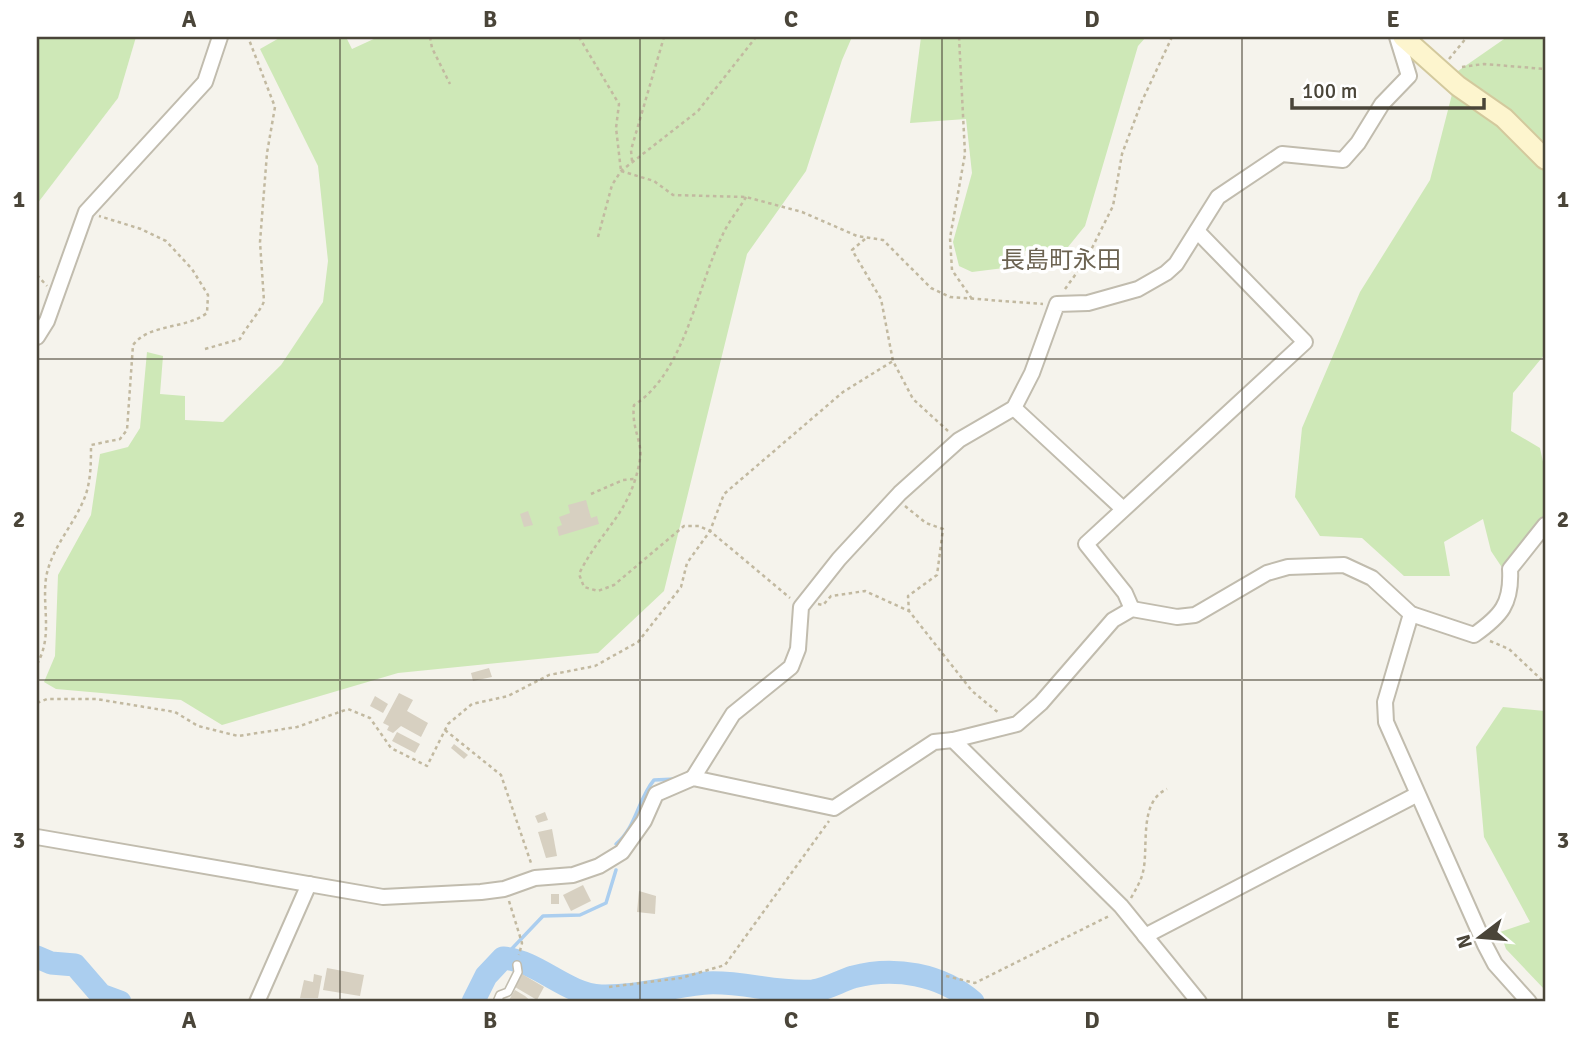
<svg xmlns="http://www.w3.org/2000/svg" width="1582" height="1039" font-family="Signika,'Noto Sans JP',sans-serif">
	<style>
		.green { fill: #cee8b7 }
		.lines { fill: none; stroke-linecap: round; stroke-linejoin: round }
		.stream { stroke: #abceef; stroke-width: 3.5 }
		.river { stroke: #abceef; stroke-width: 23 }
		.building { fill: #d7d0c1 }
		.lane-casing { stroke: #c1bcae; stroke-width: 10 }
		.street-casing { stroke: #c1bcae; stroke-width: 18 }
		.secondary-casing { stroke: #d3c99d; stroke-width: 23 }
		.path { stroke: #c2b9a0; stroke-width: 2.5; stroke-dasharray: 3.5 3.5; stroke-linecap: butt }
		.lane { stroke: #fff; stroke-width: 7 }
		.street { stroke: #fff; stroke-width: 14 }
		.secondary { stroke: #fdf5ce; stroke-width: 19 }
		.grid { fill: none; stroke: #4a4539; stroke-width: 2; stroke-opacity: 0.55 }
		.labels { text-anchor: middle; stroke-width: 7; stroke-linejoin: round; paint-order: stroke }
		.quarter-label { font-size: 24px; fill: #6c6351; stroke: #fff }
		.neatline { fill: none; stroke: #4a4539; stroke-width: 2.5 }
		.grid-label { font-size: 23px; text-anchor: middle; font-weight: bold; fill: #4a4539 }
	</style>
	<rect width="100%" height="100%" fill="#f5f3ec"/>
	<g class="green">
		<polygon points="37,37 136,37 118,98 37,204"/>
		<polygon points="281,37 346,37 352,49 378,37 852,37 842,60 806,171 747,254 664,591 598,653 398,673 222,725 181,700 56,689 44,682 55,656 58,575 91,515 100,454 128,447 140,428 147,352 163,356 160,394 185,396 185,420 223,422 281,365 323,302 328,261 318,166 260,49"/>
		<polygon points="921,37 1146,37 1138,46 1085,226 1068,247 1029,248 1004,268 972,272 959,266 953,242 972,173 966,119 910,123"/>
		<polygon points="1507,37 1545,37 1545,354 1513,393 1511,431 1540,448 1545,471 1545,519 1503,569 1491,551 1483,519 1444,542 1450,576 1404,576 1362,538 1320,536 1295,497 1302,428 1360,292 1430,180 1458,71"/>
		<polygon points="1503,707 1545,711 1545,990 1506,949 1500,932 1530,922 1484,837 1476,747"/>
	</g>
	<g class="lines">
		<g class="stream">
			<path d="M616,844C636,828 638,799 654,780L675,779"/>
			<polyline points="503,958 543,916 580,915 606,903 616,870"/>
		</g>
		<g class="river">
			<polyline points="37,957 51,963 75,965 101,995 120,1002"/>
			<path d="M473,1002L486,976L503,958C539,961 565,994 601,996C637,997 672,986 707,983C743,981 777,994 813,991C827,989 840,981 853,977C894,966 941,974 973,1002"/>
		</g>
	</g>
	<g class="building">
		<polygon points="586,500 591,518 597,516 599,524 559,536 557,527 562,525 559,517 570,513 568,505"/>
		<polygon points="528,511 533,525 524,527 520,514"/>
		<polygon points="489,668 492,677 473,681 471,673"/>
		<polygon points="399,693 413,700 407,711 428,723 421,737 401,726 393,733 387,730 389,726 383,723"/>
		<polygon points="375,696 388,704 383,713 370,706"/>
		<polygon points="397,732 420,744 415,753 392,741"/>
		<polygon points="454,744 468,755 464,759 451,748"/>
		<polygon points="545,812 548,820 538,823 535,816"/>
		<polygon points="552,829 557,856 546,858 538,832"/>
		<polygon points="583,885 591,901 571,911 563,895"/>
		<polygon points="639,891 656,896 655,914 637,912"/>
		<rect x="551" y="894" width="8" height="10"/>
		<polygon points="327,968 364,975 360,996 323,990"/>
		<polygon points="314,974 322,976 318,998 300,998 304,980 313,982"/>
		<polygon points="522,974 544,987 537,1000 515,987"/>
		<polygon points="515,990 525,996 532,1002 509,1000"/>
	</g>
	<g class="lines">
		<defs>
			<polyline id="lane" points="497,1002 500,995 508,992 518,972 517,965"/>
			<g id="street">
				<polyline points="37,337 47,321 86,212 205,82 220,37"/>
				<polyline points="1014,408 1122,508"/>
				<polyline points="1132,609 1125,593 1086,544 1305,342 1197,231"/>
				<polyline points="1411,614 1385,702 1386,722 1485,945 1495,964 1529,1002"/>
				<polyline points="953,740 1121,906 1199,1002"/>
				<polyline points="693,778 733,714 791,667 798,649 801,607 839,559 900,493 959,440 1014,408 1032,373 1057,304 1088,303 1138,289 1166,273 1176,264 1218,197 1282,154 1343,160 1358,143 1382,104 1409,76 1397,37"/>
				<path d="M37,837L383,897L481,892L504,889L535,878L573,875L599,866L622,852L644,821L656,794L693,778L834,808L934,742L953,740L1017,724L1041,703L1113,620L1132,609L1177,617L1195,615L1267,573L1288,567L1344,565L1372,578L1411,614L1474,635C1501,616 1512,604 1510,569L1545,525"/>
				<polyline points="1145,936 1416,795"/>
				<polyline points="257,1002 309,884"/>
			</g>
			<polyline id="secondary" points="1403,37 1458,86 1504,118 1545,159"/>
		</defs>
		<use href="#lane" class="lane-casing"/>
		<use href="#street" class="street-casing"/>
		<use href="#secondary" class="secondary-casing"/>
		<g class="path">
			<polyline points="430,37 432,48 450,84"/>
			<polyline points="579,37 619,104 616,128 621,171"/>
			<polyline points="959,37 965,154 950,238 952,270 972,299"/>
			<polyline points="37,38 37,37"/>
			<polyline points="1449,59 1467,37"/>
			<polyline points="1462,67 1484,64 1545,69"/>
			<polyline points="632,161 631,150 664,37"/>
			<polyline points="621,171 654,181 673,195 746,197 802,212 857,236 883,240 931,288 950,297 1043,304"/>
			<path d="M746,197C739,209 729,221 723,234C697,286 685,373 634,405C631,428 643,443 640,459C631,514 601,529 579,574L584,587L598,591L614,585L684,526H699L710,531L790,598"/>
			<polyline points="598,237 612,185 621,171 698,111 756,37"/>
			<polyline points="865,239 852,250 881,299 893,361 913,399 948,431"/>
			<polyline points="37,275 47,286"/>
			<polyline points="1065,289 1086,260 1113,206 1122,154 1142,101 1172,37"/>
			<path d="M205,349L240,339C246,327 262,309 264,301L260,242L267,153L275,107L248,37"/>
			<polyline points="591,494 623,480 634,479"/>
			<polyline points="905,506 926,523 943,529 937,575 908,596 909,611"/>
			<polyline points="818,604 823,605 831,596 865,591 909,611 972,691 1000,714"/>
			<polyline points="1490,641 1509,649 1545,683"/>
			<path d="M37,664C53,636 42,608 46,578C51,547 76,523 86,494C91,478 91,462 91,445L120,439L127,430L133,345C150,323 184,330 207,313L208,295L192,269L166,241L141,229L99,216"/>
			<polyline points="37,703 47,699 96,699 175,712 198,726 238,736 297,727 348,709 370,718 391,748 427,766 448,724 472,704 508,696 549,675 595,666 638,642 681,587 687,563 710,531 724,494 843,392 893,361"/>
			<polyline points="445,730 501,775 532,866"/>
			<path d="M1131,898C1136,889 1141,881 1143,872C1149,847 1138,802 1167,789"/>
			<polyline points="509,901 522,943 519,955"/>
			<polyline points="946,976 975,983 1111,915"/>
			<polyline points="609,987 681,978 725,965 829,821"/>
		</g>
		<use href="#lane" class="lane"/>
		<use href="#street" class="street"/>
		<use href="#secondary" class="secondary"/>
	</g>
	<path class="grid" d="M340,37V1002M640,37V1002M942,37V1002M1242,37V1002M37,359H1545M37,680H1545"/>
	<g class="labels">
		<g class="quarter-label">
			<text x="1061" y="268">長島町永田</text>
		</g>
	</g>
	<rect width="1582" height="1039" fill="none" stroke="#ffffff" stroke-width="77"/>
	<g transform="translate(1480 937) rotate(254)" stroke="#ffffff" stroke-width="5" paint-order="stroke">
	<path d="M0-5L12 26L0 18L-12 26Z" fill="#4a4539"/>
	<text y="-10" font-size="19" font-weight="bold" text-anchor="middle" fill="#4a4539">N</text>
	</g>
	<path d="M1292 98v10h192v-10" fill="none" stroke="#4a4539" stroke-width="3.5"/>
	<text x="1302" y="98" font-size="21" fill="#4a4539" stroke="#ffffff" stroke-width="5" paint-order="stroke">100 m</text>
	<rect x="38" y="38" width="1506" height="962" class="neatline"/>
	<g class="grid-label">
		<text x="189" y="27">A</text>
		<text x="490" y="27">B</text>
		<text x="791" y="27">C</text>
		<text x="1092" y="27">D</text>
		<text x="1393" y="27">E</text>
		<text x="19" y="207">1</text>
		<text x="1563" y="207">1</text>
		<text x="19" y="527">2</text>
		<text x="1563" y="527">2</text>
		<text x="19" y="848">3</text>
		<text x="1563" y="848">3</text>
		<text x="189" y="1028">A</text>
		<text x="490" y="1028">B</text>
		<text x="791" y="1028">C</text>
		<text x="1092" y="1028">D</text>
		<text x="1393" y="1028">E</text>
	</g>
</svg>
